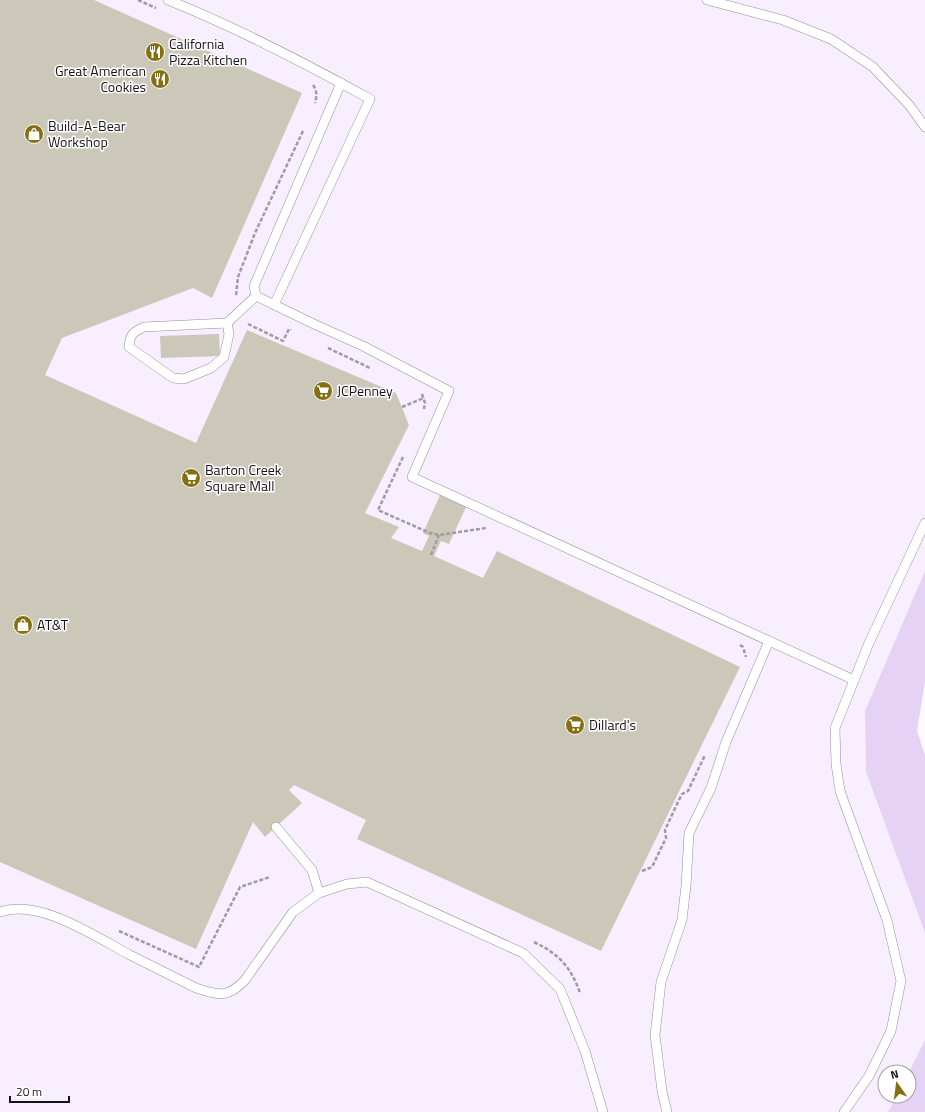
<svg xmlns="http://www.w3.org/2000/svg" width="925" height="1112" font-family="'Titillium Web',sans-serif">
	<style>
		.built { fill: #f7eeff }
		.green { fill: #e5d2f4 }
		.building { fill: #ccc8b9 }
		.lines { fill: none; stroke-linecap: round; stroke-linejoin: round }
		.service-casing { stroke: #958e9b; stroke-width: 10 }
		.path { stroke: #9f9ca1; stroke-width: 2.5; stroke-dasharray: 4 2; stroke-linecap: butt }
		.service { stroke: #fff; stroke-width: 9 }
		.labels { text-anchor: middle; stroke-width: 3; stroke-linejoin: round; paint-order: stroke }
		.poi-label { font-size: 14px; fill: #161318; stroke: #fff; text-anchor: start }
	</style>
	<rect width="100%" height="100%" fill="#fcf9ff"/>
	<polygon class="built" points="0,0 925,0 925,571 865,711 866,772 925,933 925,1040 909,1072 885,1072 885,1096 897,1096 888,1112 0,1112"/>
	<g class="green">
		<polygon points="925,571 925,682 917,731 925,755 925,933 866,772 865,711"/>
		<polygon points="925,1040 925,1112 888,1112 897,1096 909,1096 909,1072"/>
	</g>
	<g class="building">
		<polygon points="0,0 94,0 302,93 212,298 193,288 62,338 45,375 196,443 247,330 396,393 409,425 365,513 399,527 391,538 422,551 429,536 423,533 441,493 467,505 449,544 441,541 434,556 483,578 497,551 740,667 601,951 357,839 366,820 294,785 289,790 302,803 265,837 253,822 196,949 0,862"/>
		<polygon points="219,334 220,356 161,358 160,336"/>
	</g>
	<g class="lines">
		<defs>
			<g id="service">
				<path d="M168,0C238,28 305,63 370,99L274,305"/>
				<polyline points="707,0 783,20 831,39 873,67 910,106 925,127"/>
				<polyline points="341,83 254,286 256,296 316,325 363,346 449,391 412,477 854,680"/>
				<path d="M227,323L229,334L224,357L211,368L184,379L173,378L129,347C130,334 133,332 144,327L227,323L256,296"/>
				<polyline points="276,827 312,870 319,893"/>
				<path d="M0,912C39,898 96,937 130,955C152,966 174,977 196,988C219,995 227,999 245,980L293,912L319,893L347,884L367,882L523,953L560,989L585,1051L603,1112"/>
				<polyline points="667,1112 662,1091 655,1035 661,982 682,920 686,886 689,833 711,788 726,742 769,641"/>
				<polyline points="844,1112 869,1076 891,1031 901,981 887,920 840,791 836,764 835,728 869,643 925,523"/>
			</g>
		</defs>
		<use href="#service" class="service-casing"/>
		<g class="path">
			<polyline points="138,0 156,8"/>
			<path d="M313,85C317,90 317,97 315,103"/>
			<polyline points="236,295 238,277 255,233 303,131"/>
			<polyline points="248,324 283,341 289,329 291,330"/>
			<polyline points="328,348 370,368"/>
			<polyline points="422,394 425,403 424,409"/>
			<polyline points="402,407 424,398"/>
			<polyline points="403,457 378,510 430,533 439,535 486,528"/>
			<polyline points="431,555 439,535"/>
			<polyline points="740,645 743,647 746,657"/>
			<polyline points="642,871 652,867 666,838 665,830 677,804 682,794 688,791 705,755"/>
			<polyline points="119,931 199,967 240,887 270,877"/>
			<path d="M534,942C559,954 571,967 580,993"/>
		</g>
		<use href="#service" class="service"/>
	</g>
	<defs>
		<symbol id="restaurant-disc" viewBox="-11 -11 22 22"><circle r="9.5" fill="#857011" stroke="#fff"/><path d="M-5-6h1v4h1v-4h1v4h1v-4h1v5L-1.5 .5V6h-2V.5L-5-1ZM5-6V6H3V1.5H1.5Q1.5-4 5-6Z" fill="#fff"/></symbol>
		<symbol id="shop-disc" viewBox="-11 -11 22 22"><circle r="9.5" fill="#857011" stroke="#fff"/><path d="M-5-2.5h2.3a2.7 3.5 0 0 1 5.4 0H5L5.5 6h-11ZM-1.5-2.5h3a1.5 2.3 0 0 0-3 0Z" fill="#fff"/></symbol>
		<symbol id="supermarket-disc" viewBox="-11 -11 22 22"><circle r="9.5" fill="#857011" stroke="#fff"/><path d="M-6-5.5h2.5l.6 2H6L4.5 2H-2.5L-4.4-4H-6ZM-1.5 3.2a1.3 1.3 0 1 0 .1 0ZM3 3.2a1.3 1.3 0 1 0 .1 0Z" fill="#fff"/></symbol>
	</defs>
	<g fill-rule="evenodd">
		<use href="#restaurant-disc" x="144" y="41" width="22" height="22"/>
		<use href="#restaurant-disc" x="149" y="68" width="22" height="22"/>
		<use href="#shop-disc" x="23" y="123" width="22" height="22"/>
		<use href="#supermarket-disc" x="312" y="380" width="22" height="22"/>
		<use href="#supermarket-disc" x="180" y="467" width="22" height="22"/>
		<use href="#shop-disc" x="12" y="614" width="22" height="22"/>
		<use href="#supermarket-disc" x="564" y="714" width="22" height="22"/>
	</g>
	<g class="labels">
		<g class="poi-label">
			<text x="169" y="49">California<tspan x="169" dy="16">Pizza Kitchen</tspan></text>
			<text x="146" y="76" text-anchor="end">Great American<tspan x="146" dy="16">Cookies</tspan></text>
			<text x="48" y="131">Build-A-Bear<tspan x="48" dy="16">Workshop</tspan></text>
			<text x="337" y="396">JCPenney</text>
			<text x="205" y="475">Barton Creek<tspan x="205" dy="16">Square Mall</tspan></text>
			<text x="37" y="630">AT&amp;T</text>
			<text x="589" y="730">Dillard's</text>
		</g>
	</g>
	<g transform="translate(897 1084) rotate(346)"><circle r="19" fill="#ffffff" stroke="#a2a1a3"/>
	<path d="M0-3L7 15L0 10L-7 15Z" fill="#857011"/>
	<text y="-6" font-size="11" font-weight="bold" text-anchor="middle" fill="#161318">N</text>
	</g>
	<path d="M10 1096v6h59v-6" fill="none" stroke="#161318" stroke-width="2"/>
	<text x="16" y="1096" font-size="12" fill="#161318" stroke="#ffffff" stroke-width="3" paint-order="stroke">20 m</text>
</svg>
